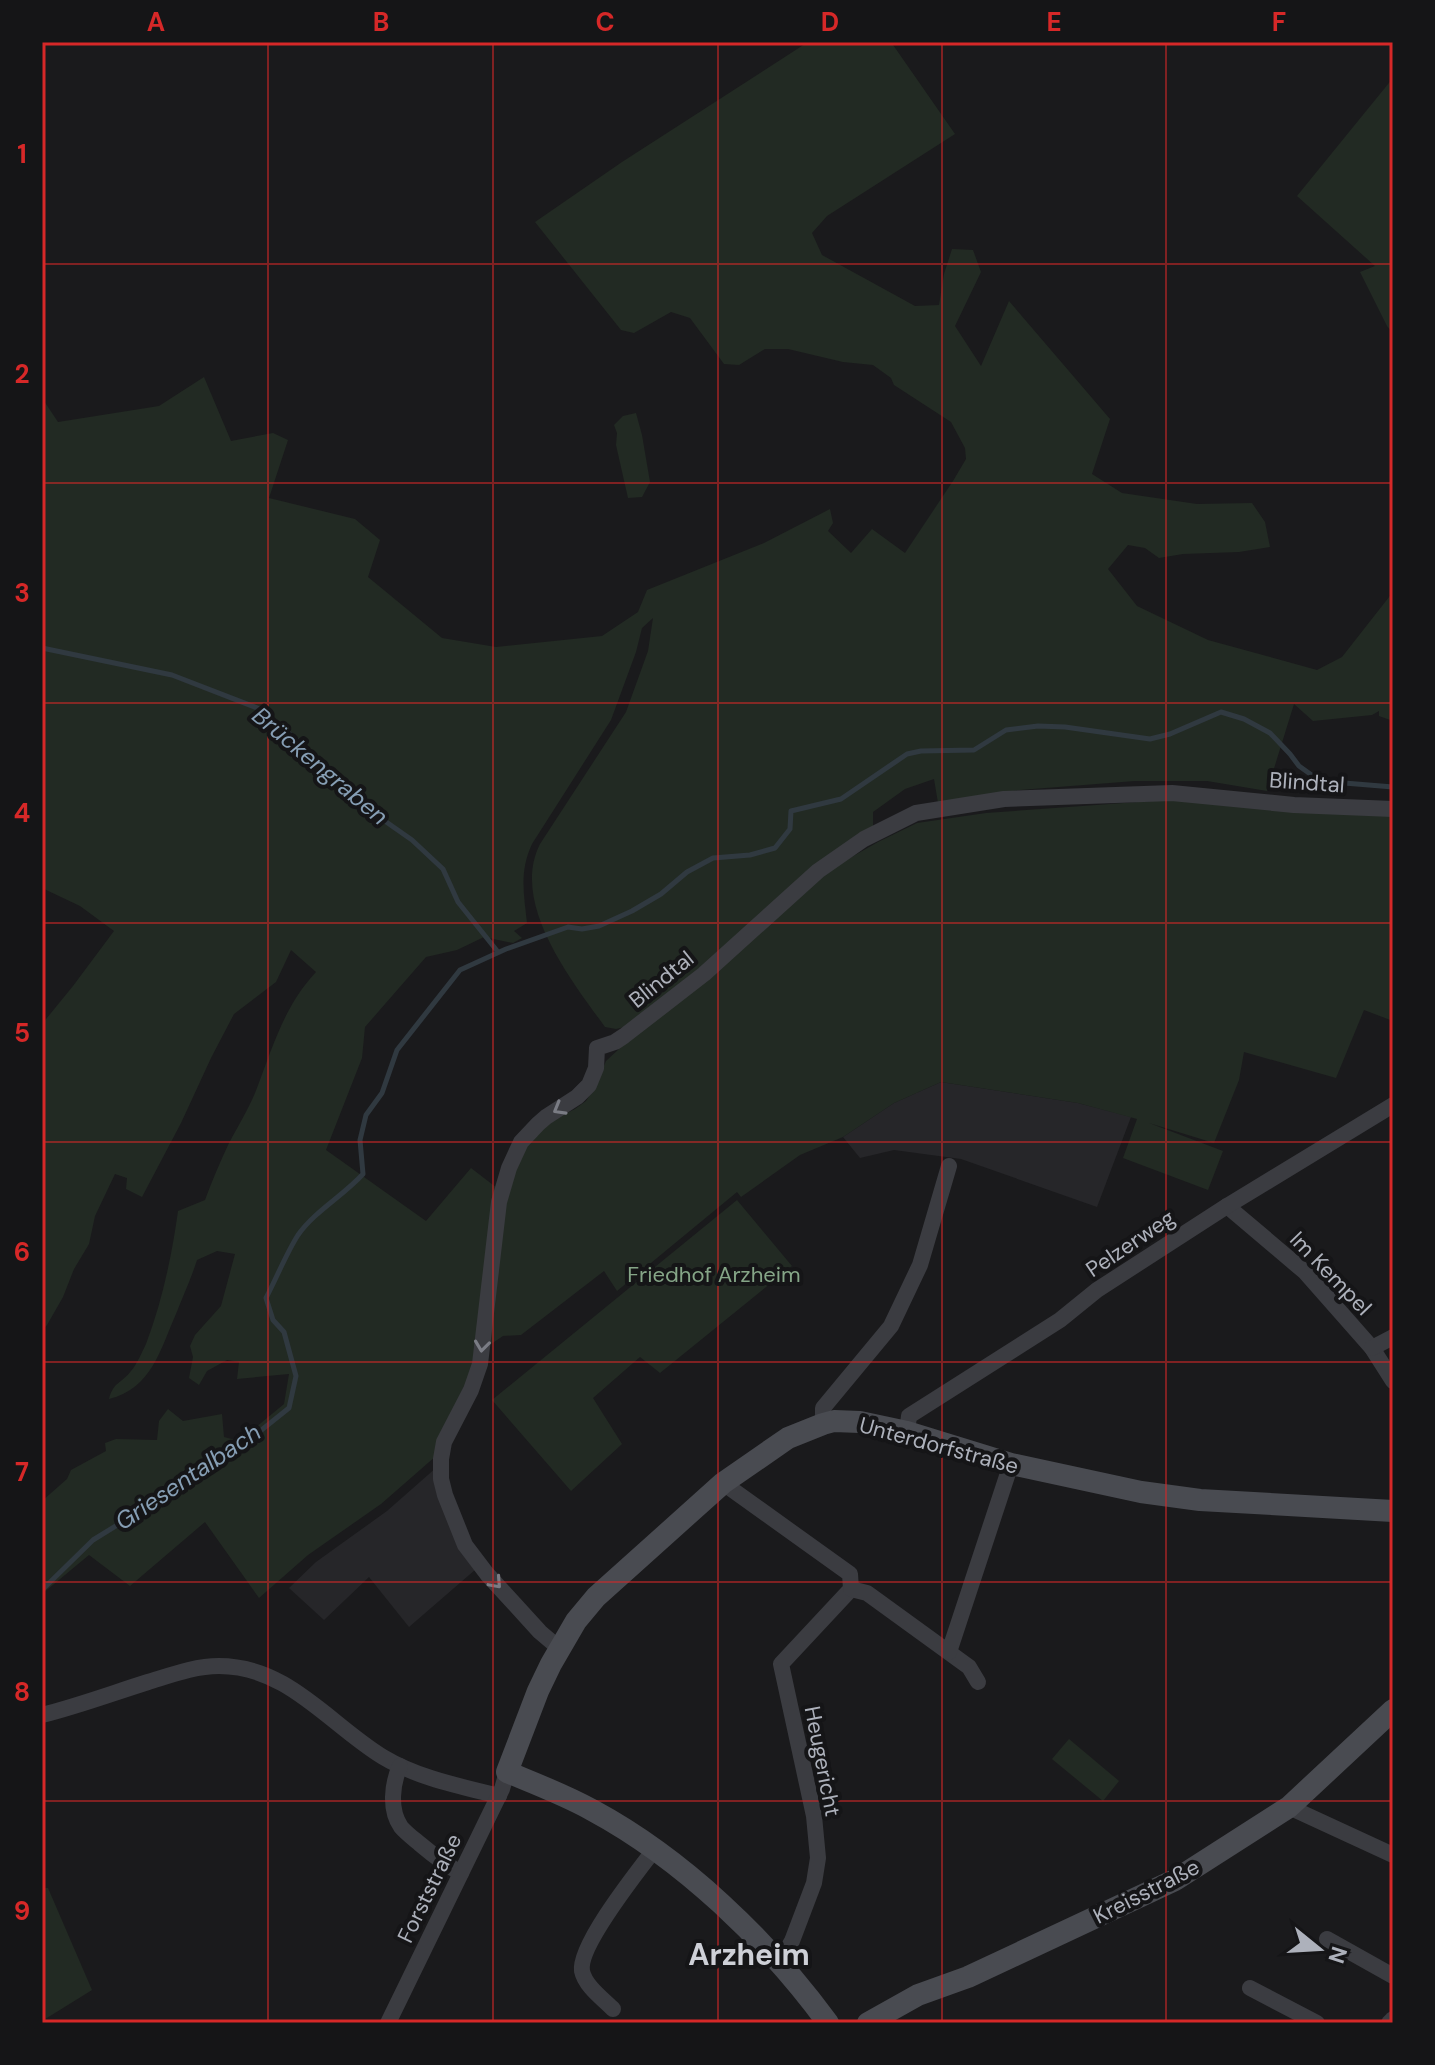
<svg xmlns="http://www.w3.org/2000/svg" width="1435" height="2065" font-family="'DM Sans',sans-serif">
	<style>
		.built { fill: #262629 }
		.green { fill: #222a23 }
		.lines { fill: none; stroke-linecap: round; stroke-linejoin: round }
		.stream { stroke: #303940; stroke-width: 5 }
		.street { stroke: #3b3c41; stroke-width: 16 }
		.secondary { stroke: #494b51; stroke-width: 22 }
		.oneway { stroke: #7a7c84 }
		.grid { fill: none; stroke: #d62828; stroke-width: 2; stroke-opacity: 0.55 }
		.labels { text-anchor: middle; stroke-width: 8; stroke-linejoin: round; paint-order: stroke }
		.street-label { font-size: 22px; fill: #adb1bb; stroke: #151517 }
		.park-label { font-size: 22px; fill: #85a587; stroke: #151517 }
		.water-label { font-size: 24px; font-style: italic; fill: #869eb4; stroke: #151517 }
		.district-label { font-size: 30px; font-weight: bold; fill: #ced0d7; stroke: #151517 }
		.neatline { fill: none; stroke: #d62828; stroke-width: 3 }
		.grid-label { font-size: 26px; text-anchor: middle; font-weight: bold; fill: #d62828 }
	</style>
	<rect width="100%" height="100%" fill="#1a1a1c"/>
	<g class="built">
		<polygon points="941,1082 1078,1103 1131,1117 1097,1207 961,1159 894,1150 860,1158 843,1137 894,1103"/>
		<polygon points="437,1467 476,1569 409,1627 369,1577 324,1620 289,1588 316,1562 387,1511"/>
	</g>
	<g class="green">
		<path d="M808,42H891L955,134L827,216L812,233L822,255L915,306L939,305L944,274L952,249L973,250L981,272L955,326L981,366L1009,301L1110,419L1092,474L1122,493L1197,504L1252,503L1265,522L1270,547L1239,552L1183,554L1159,558L1145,548L1128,545L1108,569L1137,606L1208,640L1317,670L1342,657L1393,592V721L1379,716V711L1372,715L1313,721L1294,704L1267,791L1207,781H1135L1020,790L938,803L934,779L905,789L873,812V827L689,980L625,1027L616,1029L605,1027C571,980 510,903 540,844L626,712L648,651L653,618L642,628L636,652L611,720L532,844C519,872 524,894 527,923L514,931L522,938L513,943L484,937L457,950L426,957L365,1027L362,1058L326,1150L426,1221L471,1168L497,1188L477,1361L436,1456L381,1504L308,1555L259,1598L205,1522L130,1586L89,1555L42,1594V1501L67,1479L71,1470L106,1451L105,1443L116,1439L157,1440L159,1421L168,1409L183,1421L222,1414L224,1437L239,1441L284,1404L289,1374L237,1379L239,1362L227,1360L207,1371L199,1385L189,1378L193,1357L190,1346L195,1335L221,1306L235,1254L217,1251L197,1260C191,1279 183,1296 176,1314C160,1350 152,1388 109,1399C113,1382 122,1383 131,1371C137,1364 142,1352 146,1344C162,1302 172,1255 178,1211L205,1200C212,1181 220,1162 229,1143C238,1126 248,1110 255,1093C272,1050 283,1007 316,972L291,950L276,982L234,1014L211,1058L181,1123L142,1197L126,1189L127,1178L115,1174L95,1216L89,1244L74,1269L63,1297L47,1325L42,1331V1024L73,986L114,931L80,906L42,888V398L58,422L159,406L204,377L231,441L273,433L288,440L269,498L355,519L380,540L368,577L442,638L496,647L602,636L638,612L647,590L764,543L830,509L833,523L828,531L851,553L872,529L905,553L953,481L966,459L965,448L951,422L894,385L891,378L873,365L843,362L788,349H765L739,365L724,364L690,318L671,312L634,333L621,330L535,222L622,162Z"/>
		<polygon points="1393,78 1393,333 1387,326 1360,272 1375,266 1297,196"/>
		<polygon points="636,413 642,435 650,482 642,497 628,498 616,445 617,433 614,425 623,416"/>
		<polygon points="1166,800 1393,816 1393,1021 1364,1010 1336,1078 1244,1052 1239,1080 1214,1143 1149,1123 1223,1151 1208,1190 1123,1158 1137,1119 1078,1103 941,1082 894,1103 843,1137 800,1155 741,1197 737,1192 617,1291 604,1271 521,1335 503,1336 488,1346 500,1226 519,1153 551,1121 575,1109 586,1101 595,1087 606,1061 619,1049 829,870 878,842 917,823 986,813"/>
		<polygon points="737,1200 792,1266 660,1373 640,1357 593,1398 622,1444 571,1491 492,1400"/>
		<polygon points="1069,1739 1119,1781 1103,1801 1052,1759"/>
		<polygon points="42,1888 48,1888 92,1990 42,2021"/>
	</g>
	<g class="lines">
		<g class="stream">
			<polyline points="42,648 172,675 260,709 305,747 352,798 412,840 443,869 458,902 498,952"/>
			<path d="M42,1590L93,1540L229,1456L289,1408L296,1376L284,1332L273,1320L266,1298C277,1277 286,1254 298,1235C315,1211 343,1196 363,1174L360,1140L366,1115L382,1093L397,1050L460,970L506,949L568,927L582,929L599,926L632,911L661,894L687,872L713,858L750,855L775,848L790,829L791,811L841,799L907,754L921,751L974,750L1006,730L1038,726L1065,727L1150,739L1170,734L1221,712L1244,719L1270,733L1290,754L1299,766L1320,781L1393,787"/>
		</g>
		<g class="street">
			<polyline points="1227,1206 1305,1272 1372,1348 1393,1381"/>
			<polyline points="1372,1348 1393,1337"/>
			<polyline points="823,1424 823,1408 891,1326 920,1265 949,1166"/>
			<polyline points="907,1432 909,1416 1060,1320 1097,1290 1227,1206 1393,1105"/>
			<polyline points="723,1483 850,1574 851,1589 781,1664 814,1816 818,1858 814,1883 792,1941 780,1962"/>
			<polyline points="851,1589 867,1593 969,1667 978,1682"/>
			<polyline points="560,1649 540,1632 487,1574 465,1545 445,1495 441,1479 441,1459 444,1442 471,1390 480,1364 499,1202 509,1168 521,1142 538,1124 546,1117 577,1097 589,1085 596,1068 597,1048 615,1042 624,1036 704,974 818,871 864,839 916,813 1004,799 1172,793 1294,805 1393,809"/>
			<polyline points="949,1652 1011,1464"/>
			<path d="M42,1715C78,1706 113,1693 148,1682C171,1675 195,1666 219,1666C288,1666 329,1724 383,1757C418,1778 459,1786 499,1796"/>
			<path d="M400,1766C392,1784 389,1810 401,1827C406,1833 414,1839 420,1844C433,1855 446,1865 461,1873"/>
			<polyline points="1289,1807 1393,1855"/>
			<polyline points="1327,1939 1393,1976"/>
			<polyline points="1250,1988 1317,2023"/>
			<path d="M613,2009C603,1999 585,1986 582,1971C578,1946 638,1871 654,1850"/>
			<polyline points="388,2023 502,1789 507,1772"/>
			<polyline points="1389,2023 1393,2019"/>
		</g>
		<g class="secondary">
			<path d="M828,2023C767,1940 683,1859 592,1810C565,1795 536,1784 507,1772L538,1691L551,1664L576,1621L596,1597L723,1483L788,1438L823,1424L834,1421L860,1422L907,1432L1011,1464L1141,1492L1200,1500L1393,1511"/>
			<polyline points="868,2023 918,1995 968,1977 1175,1880 1289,1807 1393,1710"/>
		</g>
	</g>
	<defs><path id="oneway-chevron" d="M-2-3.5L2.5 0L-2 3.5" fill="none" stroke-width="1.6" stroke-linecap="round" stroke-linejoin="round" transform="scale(2)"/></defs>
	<g class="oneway">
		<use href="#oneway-chevron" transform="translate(559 1109) rotate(150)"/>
		<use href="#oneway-chevron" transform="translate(482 1346) rotate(97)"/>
		<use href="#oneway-chevron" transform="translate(496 1583) rotate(48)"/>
	</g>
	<path class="grid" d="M268,42V2023M493,42V2023M718,42V2023M942,42V2023M1166,42V2023M42,264H1393M42,483H1393M42,703H1393M42,923H1393M42,1142H1393M42,1362H1393M42,1582H1393M42,1801H1393"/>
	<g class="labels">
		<g class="street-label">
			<text transform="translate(1307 782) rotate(4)" y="8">Blindtal</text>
			<text transform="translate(661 979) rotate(-39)" y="8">Blindtal</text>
			<text transform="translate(1130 1243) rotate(-34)" y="8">Pelzerweg</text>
			<text transform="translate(1331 1273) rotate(46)" y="8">Im Kempel</text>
			<text transform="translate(939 1445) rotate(15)" y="8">Unterdorfstraße</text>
			<text transform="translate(823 1761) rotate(79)" y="8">Heugericht</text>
			<text transform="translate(429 1888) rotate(-64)" y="8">Forststraße</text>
			<text transform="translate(1146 1891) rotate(-27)" y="8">Kreisstraße</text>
		</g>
		<g class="park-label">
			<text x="714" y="1282">Friedhof Arzheim</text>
		</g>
		<g class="water-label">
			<text transform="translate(320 766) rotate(40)" y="8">Brückengraben</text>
			<text transform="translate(188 1477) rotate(-34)" y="8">Griesentalbach</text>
		</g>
		<g class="district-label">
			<text x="749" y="1965">Arzheim</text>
		</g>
	</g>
	<rect width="1435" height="2065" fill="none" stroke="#151517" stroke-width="88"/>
	<g transform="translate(1319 1949) rotate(108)" stroke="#151517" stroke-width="6" paint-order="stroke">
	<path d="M0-6L14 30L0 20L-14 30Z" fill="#adb1bb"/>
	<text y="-12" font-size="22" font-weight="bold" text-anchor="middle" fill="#adb1bb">N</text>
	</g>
	<rect x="44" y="44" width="1347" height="1977" class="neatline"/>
	<g class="grid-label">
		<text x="156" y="31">A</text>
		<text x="381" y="31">B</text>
		<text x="605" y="31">C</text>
		<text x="830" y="31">D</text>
		<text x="1054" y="31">E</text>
		<text x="1279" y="31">F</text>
		<text x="22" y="163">1</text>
		<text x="22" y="383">2</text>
		<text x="22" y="602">3</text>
		<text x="22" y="822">4</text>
		<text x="22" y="1042">5</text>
		<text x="22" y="1261">6</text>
		<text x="22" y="1481">7</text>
		<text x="22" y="1701">8</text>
		<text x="22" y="1920">9</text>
	</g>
</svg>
